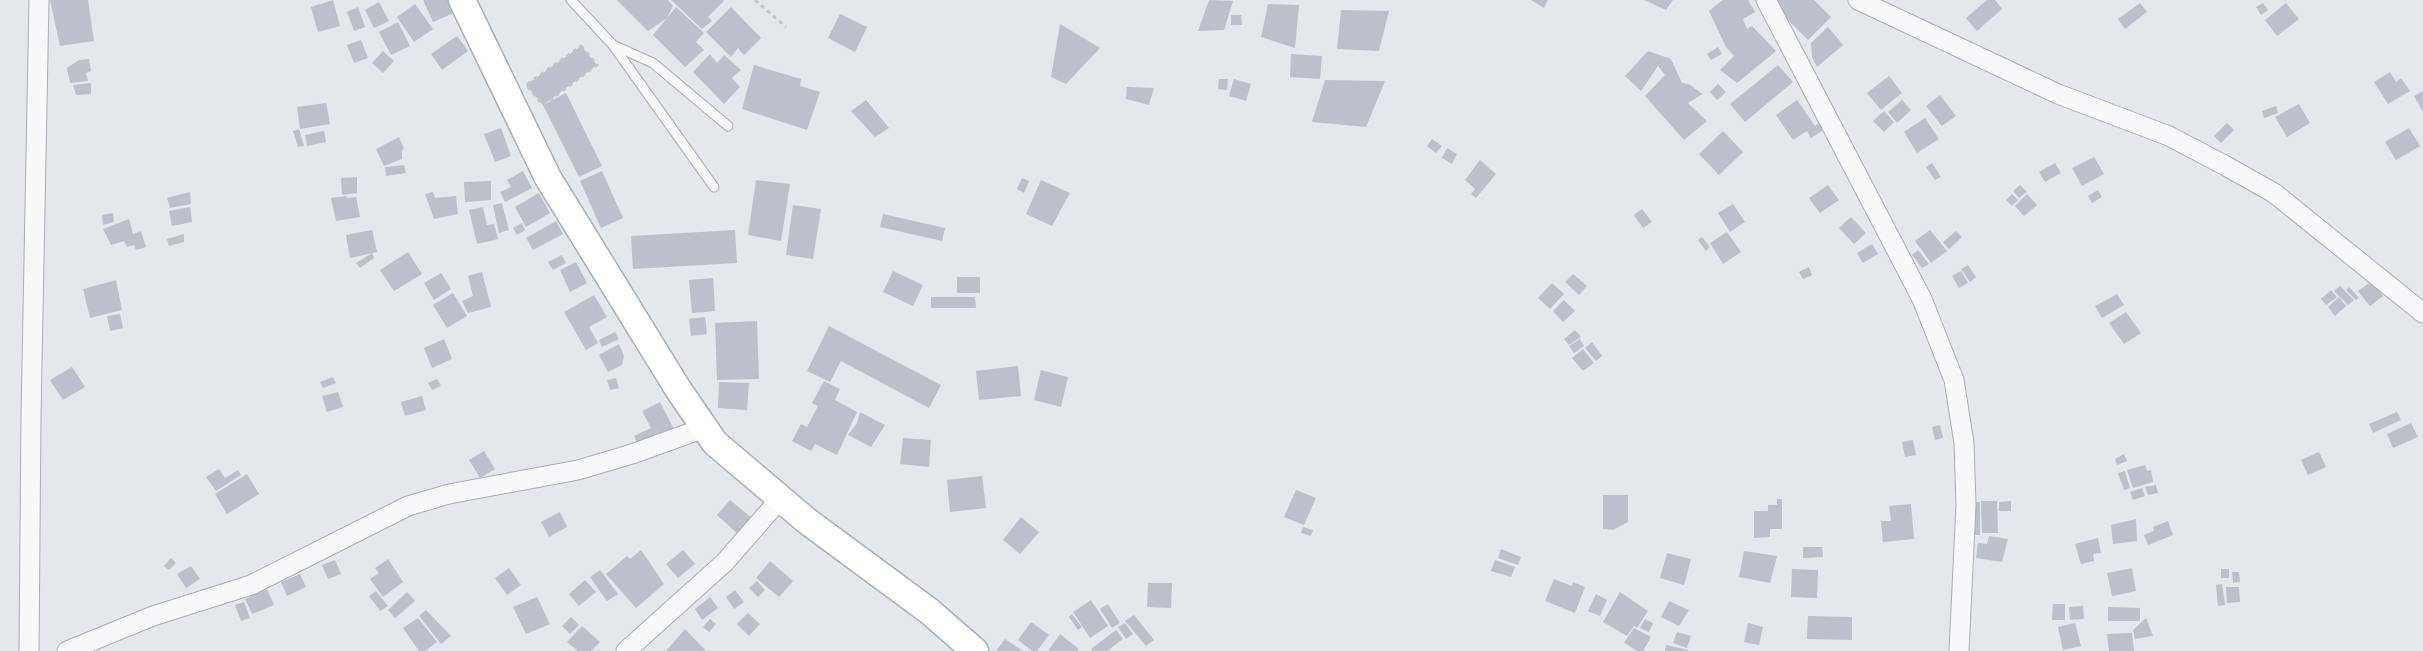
<svg xmlns="http://www.w3.org/2000/svg" width="2423" height="651" font-family="Roboto,sans-serif">
	<style>
		.building { fill: #bbc0ca }
		.lines { fill: none; stroke-linecap: round; stroke-linejoin: round }
		.lane-casing { stroke: #a9aeb7; stroke-width: 11 }
		.street-casing { stroke: #a9aeb7; stroke-width: 21 }
		.secondary-casing { stroke: #a9aeb7; stroke-width: 29 }
		.path { stroke: #c2c5cb; stroke-width: 3; stroke-dasharray: 4 4; stroke-linecap: butt }
		.lane { stroke: #f7f8fa; stroke-width: 9 }
		.street { stroke: #f7f8fa; stroke-width: 19 }
		.secondary { stroke: #fff; stroke-width: 26 }
	</style>
	<rect width="100%" height="100%" fill="#e4e7ec"/>
	<g class="building">
		<polygon points="50,0 88,0 94,41 60,46"/>
		<polygon points="333,0 340,26 318,32 311,7"/>
		<polygon points="423,0 450,0 456,12 433,22"/>
		<polygon points="617,0 668,0 673,6 667,18 648,31"/>
		<polygon points="671,0 723,0 724,1 708,17 712,21 702,29"/>
		<polygon points="1209,0 1233,1 1224,30 1198,31"/>
		<polygon points="1531,0 1548,0 1544,8"/>
		<polygon points="1644,0 1673,0 1666,10"/>
		<polygon points="1723,0 1748,0 1755,12 1743,19 1747,29 1752,26 1776,51 1737,83 1720,70 1734,56 1726,47 1709,11"/>
		<polygon points="1768,0 1814,0 1831,17 1808,40"/>
		<polygon points="1987,0 1995,0 2002,9 1977,31 1966,18"/>
		<polygon points="379,2 389,21 374,28 365,10"/>
		<polygon points="2140,3 2147,12 2125,29 2118,19"/>
		<polygon points="2263,3 2268,10 2261,15 2256,7"/>
		<polygon points="2286,3 2299,19 2277,36 2265,20"/>
		<polygon points="415,4 433,29 414,42 397,17"/>
		<polygon points="1268,4 1299,5 1295,48 1261,37"/>
		<polygon points="358,7 365,27 354,31 347,12"/>
		<polygon points="676,7 704,33 696,42 704,50 685,67 653,35"/>
		<polygon points="731,7 761,38 744,55 738,48 731,57 706,32"/>
		<polygon points="1341,10 1389,11 1379,51 1337,49"/>
		<polygon points="840,14 867,27 855,52 828,38"/>
		<polygon points="1231,15 1241,15 1242,25 1231,25"/>
		<polygon points="398,22 410,46 391,55 379,32"/>
		<polygon points="1060,24 1100,48 1066,84 1051,77"/>
		<polygon points="1828,27 1843,45 1817,67 1812,57 1811,43"/>
		<polygon points="457,36 468,51 442,70 431,54"/>
		<polygon points="361,40 368,58 354,63 347,45"/>
		<polygon points="581,46 597,65 543,105 566,93 602,166 579,177 543,105 526,85"/>
		<polygon points="1718,47 1722,54 1711,60 1707,54"/>
		<polygon points="383,51 394,61 383,73 372,63"/>
		<polygon points="1648,51 1671,59 1682,83 1689,84 1702,94 1688,103 1707,121 1684,140 1645,96 1665,75 1658,66 1641,91 1625,76"/>
		<polygon points="710,54 717,63 724,55 741,70 732,78 740,87 724,104 693,72"/>
		<polygon points="1291,54 1322,56 1320,79 1290,77"/>
		<polygon points="89,59 91,71 86,73 88,81 70,83 67,68 79,60"/>
		<polygon points="754,65 801,79 800,86 820,92 807,130 742,109"/>
		<polygon points="1778,65 1793,82 1745,122 1730,104"/>
		<polygon points="2390,72 2396,82 2401,78 2410,91 2388,104 2374,82"/>
		<polygon points="1889,76 1902,93 1881,110 1867,93"/>
		<polygon points="1219,79 1228,79 1227,90 1218,89"/>
		<polygon points="1234,79 1251,84 1246,101 1229,96"/>
		<polygon points="1325,80 1385,81 1366,127 1312,122"/>
		<polygon points="91,83 91,94 76,95 73,85"/>
		<polygon points="1718,84 1726,92 1717,100 1710,92"/>
		<polygon points="1127,87 1154,88 1149,105 1126,99"/>
		<polygon points="2423,91 2423,112 2414,96"/>
		<polygon points="1940,95 1956,116 1942,126 1926,106"/>
		<polygon points="866,100 889,128 875,137 851,111"/>
		<polygon points="1797,100 1815,126 1823,120 1828,127 1811,138 1807,131 1793,140 1776,115"/>
		<polygon points="1902,100 1911,110 1897,123 1888,112"/>
		<polygon points="326,103 330,124 300,129 297,107"/>
		<polygon points="2299,104 2310,123 2287,137 2275,117"/>
		<polygon points="2276,106 2278,113 2264,118 2262,111"/>
		<polygon points="1884,111 1894,122 1884,132 1873,121"/>
		<polygon points="1925,118 1939,139 1917,153 1904,132"/>
		<polygon points="2227,123 2234,130 2221,143 2214,136"/>
		<polygon points="501,128 511,156 495,162 484,134"/>
		<polygon points="2409,128 2420,146 2396,160 2385,142"/>
		<polygon points="299,129 304,146 298,147 293,131"/>
		<polygon points="324,131 326,142 307,146 305,135"/>
		<polygon points="1723,131 1743,152 1719,175 1699,154"/>
		<polygon points="399,137 404,149 402,150 402,159 384,166 376,149"/>
		<polygon points="1432,139 1442,146 1436,153 1427,146"/>
		<polygon points="1447,148 1457,154 1452,164 1442,158"/>
		<polygon points="2094,157 2104,174 2082,186 2072,168"/>
		<polygon points="1480,160 1496,174 1476,198 1471,194 1475,189 1465,180"/>
		<polygon points="1932,163 1941,177 1935,180 1926,167"/>
		<polygon points="2055,163 2061,173 2045,182 2039,172"/>
		<polygon points="404,165 406,173 386,176 385,167"/>
		<polygon points="523,171 532,188 505,202 500,192 511,187 507,180"/>
		<polygon points="602,171 623,218 601,228 580,181"/>
		<polygon points="357,177 357,193 342,195 341,178"/>
		<polygon points="1022,178 1029,181 1024,193 1017,189"/>
		<polygon points="756,180 790,184 781,241 748,235"/>
		<polygon points="1041,180 1070,193 1052,226 1026,214"/>
		<polygon points="491,181 491,200 465,202 464,182"/>
		<polygon points="1828,185 1839,200 1820,213 1809,198"/>
		<polygon points="2020,185 2027,192 2019,198 2013,191"/>
		<polygon points="2098,190 2102,197 2092,203 2088,196"/>
		<polygon points="190,192 191,204 170,208 167,198"/>
		<polygon points="433,192 435,198 456,196 458,214 434,219 425,194"/>
		<polygon points="539,193 550,213 526,227 515,207"/>
		<polygon points="2012,194 2018,200 2012,206 2006,200"/>
		<polygon points="2027,194 2037,205 2024,216 2015,206"/>
		<polygon points="346,196 347,198 356,197 360,217 336,221 331,198"/>
		<polygon points="502,203 509,230 499,233 493,205"/>
		<polygon points="1733,204 1745,222 1730,232 1718,213"/>
		<polygon points="793,205 821,209 813,259 786,255"/>
		<polygon points="190,207 192,222 172,226 169,211"/>
		<polygon points="483,207 487,225 494,224 498,239 477,244 469,210"/>
		<polygon points="1642,209 1652,222 1643,228 1634,215"/>
		<polygon points="113,213 114,222 103,225 102,215"/>
		<polygon points="883,214 945,228 942,241 880,227"/>
		<polygon points="1851,217 1866,233 1854,244 1839,228"/>
		<polygon points="129,219 133,234 141,231 146,247 136,250 134,245 127,247 124,241 111,245 103,229"/>
		<polygon points="556,221 563,234 533,250 526,238"/>
		<polygon points="522,223 525,230 517,235 513,228"/>
		<polygon points="372,230 377,252 350,258 346,235"/>
		<polygon points="735,230 737,263 633,269 631,236"/>
		<polygon points="1930,230 1947,251 1931,263 1915,241"/>
		<polygon points="1956,231 1962,237 1949,249 1943,242"/>
		<polygon points="1727,232 1741,252 1723,264 1710,243"/>
		<polygon points="184,234 184,242 169,246 167,239"/>
		<polygon points="1702,237 1710,247 1706,251 1698,240"/>
		<polygon points="1872,244 1878,254 1863,263 1857,253"/>
		<polygon points="1918,250 1929,264 1922,268 1912,255"/>
		<polygon points="408,252 422,274 394,291 380,270"/>
		<polygon points="372,253 374,258 360,268 356,263"/>
		<polygon points="562,255 566,263 553,270 548,262"/>
		<polygon points="576,262 587,283 570,292 560,270"/>
		<polygon points="1968,265 1976,277 1970,282 1961,269"/>
		<polygon points="1809,267 1812,275 1803,279 1799,272"/>
		<polygon points="893,271 923,285 913,306 883,292"/>
		<polygon points="1961,271 1968,283 1959,288 1952,276"/>
		<polygon points="482,272 491,307 468,313 462,301 473,296 468,276"/>
		<polygon points="441,273 451,289 434,300 424,283"/>
		<polygon points="1573,274 1587,286 1579,295 1565,282"/>
		<rect x="957" y="277" width="23" height="16"/>
		<polygon points="713,278 715,311 692,313 689,280"/>
		<polygon points="116,280 122,310 90,318 83,289"/>
		<polygon points="2372,281 2383,296 2370,306 2358,291"/>
		<polygon points="1552,283 1564,294 1550,309 1538,298"/>
		<polygon points="2340,286 2354,300 2348,305 2334,291"/>
		<polygon points="2349,287 2359,298 2356,300 2346,290"/>
		<polygon points="2331,290 2337,297 2326,305 2321,299"/>
		<polygon points="453,293 467,316 447,328 433,305"/>
		<polygon points="2117,294 2124,305 2102,318 2095,306"/>
		<polygon points="594,295 607,317 589,327 598,343 586,350 564,312"/>
		<polygon points="931,297 975,297 976,308 931,308"/>
		<polygon points="2339,297 2346,306 2335,316 2328,307"/>
		<polygon points="1564,300 1575,311 1563,322 1553,311"/>
		<polygon points="2126,312 2141,333 2124,344 2109,323"/>
		<polygon points="120,314 123,328 110,331 107,316"/>
		<polygon points="705,317 707,334 691,336 689,319"/>
		<polygon points="757,321 759,379 717,380 715,323"/>
		<polygon points="829,326 941,385 929,408 841,361 830,382 807,371"/>
		<polygon points="1575,330 1581,337 1569,345 1564,339"/>
		<polygon points="615,332 619,339 602,347 599,340"/>
		<polygon points="444,339 452,359 432,368 424,348"/>
		<polygon points="1580,339 1584,346 1574,353 1569,346"/>
		<polygon points="1592,342 1602,356 1596,361 1585,348"/>
		<polygon points="619,344 624,356 622,365 608,372 599,355"/>
		<polygon points="1583,349 1594,363 1583,371 1572,358"/>
		<polygon points="1018,366 1021,396 979,400 976,371"/>
		<polygon points="72,367 85,387 63,400 50,380"/>
		<polygon points="1041,370 1068,377 1061,407 1034,400"/>
		<polygon points="333,377 336,383 323,388 320,382"/>
		<polygon points="616,378 619,388 610,390 607,380"/>
		<polygon points="437,379 441,386 432,390 428,383"/>
		<polygon points="824,381 840,389 835,400 857,412 837,455 815,444 811,451 792,441 801,424 807,427 818,406 812,403"/>
		<polygon points="719,382 749,383 747,410 718,408"/>
		<polygon points="338,392 343,407 327,412 322,396"/>
		<polygon points="422,396 426,410 405,416 401,402"/>
		<polygon points="660,402 675,431 640,448 634,436 651,428 642,411"/>
		<polygon points="860,412 885,425 871,447 848,435 857,423"/>
		<polygon points="2397,412 2401,420 2373,433 2369,424"/>
		<polygon points="2411,423 2418,437 2393,448 2387,434"/>
		<polygon points="1940,425 1943,438 1935,440 1932,427"/>
		<polygon points="903,438 931,440 929,467 900,464"/>
		<polygon points="1913,440 1916,455 1905,457 1902,442"/>
		<polygon points="484,451 495,469 480,478 469,460"/>
		<polygon points="2319,452 2326,467 2308,475 2301,460"/>
		<polygon points="2124,454 2127,461 2117,465 2115,459"/>
		<polygon points="2145,465 2147,471 2151,470 2153,482 2133,488 2127,470"/>
		<polygon points="219,469 225,478 238,470 241,475 216,491 206,477"/>
		<polygon points="2125,471 2130,488 2124,490 2118,473"/>
		<polygon points="247,474 259,494 227,514 215,494"/>
		<polygon points="982,476 986,508 950,512 947,480"/>
		<polygon points="2156,485 2158,493 2148,495 2145,487"/>
		<polygon points="2142,488 2145,496 2133,500 2130,492"/>
		<polygon points="1296,490 1316,498 1304,525 1284,517"/>
		<polygon points="1603,495 1628,495 1628,522 1613,530 1603,529"/>
		<polygon points="1777,499 1782,499 1782,529 1770,529 1770,537 1754,538 1754,511 1768,511 1768,505 1777,505"/>
		<polygon points="730,500 752,518 738,534 717,515"/>
		<polygon points="1981,501 1997,501 1998,533 1982,533"/>
		<polygon points="2011,501 2011,511 1999,511 1999,502"/>
		<rect x="1975" y="502" width="5" height="33"/>
		<polygon points="1911,504 1914,539 1883,542 1881,521 1891,521 1889,506"/>
		<polygon points="560,512 567,527 549,537 541,522"/>
		<polygon points="1021,517 1039,532 1020,554 1003,540"/>
		<polygon points="2136,519 2137,541 2113,544 2111,525"/>
		<polygon points="2168,521 2173,535 2148,545 2144,535 2154,531 2153,527"/>
		<polygon points="1303,527 1313,530 1311,536 1301,533"/>
		<polygon points="1989,536 2008,539 2002,562 1976,558 1978,543 1987,544"/>
		<polygon points="2098,538 2101,553 2093,554 2094,561 2081,564 2075,544"/>
		<polygon points="1803,547 1822,547 1823,557 1803,558"/>
		<polygon points="1501,549 1521,557 1518,565 1498,558"/>
		<polygon points="641,550 664,584 636,608 606,574 627,556 630,559"/>
		<polygon points="683,550 695,564 678,578 666,564"/>
		<polygon points="1744,551 1777,556 1770,583 1739,577"/>
		<polygon points="1667,553 1691,559 1684,585 1660,578"/>
		<polygon points="171,558 176,563 169,570 164,566"/>
		<polygon points="388,559 403,582 383,597 370,579 379,573 375,568"/>
		<polygon points="335,560 341,574 328,579 322,565"/>
		<polygon points="1495,560 1515,567 1511,577 1491,571"/>
		<polygon points="770,561 793,581 779,597 756,578"/>
		<polygon points="191,566 200,579 186,588 177,574"/>
		<polygon points="509,568 521,585 507,595 495,578"/>
		<polygon points="2132,568 2136,591 2112,596 2107,573"/>
		<polygon points="1792,569 1818,570 1817,598 1791,597"/>
		<rect x="2221" y="569" width="8" height="9"/>
		<polygon points="600,570 618,594 607,601 590,577"/>
		<polygon points="2232,572 2239,572 2240,582 2233,583"/>
		<polygon points="300,574 306,587 287,596 281,582"/>
		<polygon points="1554,579 1572,586 1573,582 1585,587 1575,613 1545,601"/>
		<polygon points="585,580 596,592 579,606 569,594"/>
		<polygon points="757,581 765,590 758,597 749,588"/>
		<polygon points="1148,583 1172,583 1171,608 1147,607"/>
		<polygon points="2222,584 2225,605 2218,606 2216,585"/>
		<polygon points="2226,587 2239,587 2240,602 2227,603"/>
		<polygon points="267,589 274,605 252,614 245,599"/>
		<polygon points="735,590 744,602 734,609 726,597"/>
		<polygon points="376,591 388,606 380,611 369,596"/>
		<polygon points="407,592 415,601 395,618 388,610"/>
		<polygon points="1620,592 1648,611 1637,628 1634,626 1627,636 1603,622"/>
		<polygon points="1596,594 1607,600 1600,616 1588,611"/>
		<polygon points="537,597 550,624 526,634 513,607"/>
		<polygon points="710,597 718,608 702,620 695,609"/>
		<polygon points="1091,600 1108,626 1090,638 1073,612"/>
		<polygon points="1669,601 1689,610 1679,626 1661,617"/>
		<polygon points="244,602 250,618 241,621 235,605"/>
		<polygon points="1108,604 1120,623 1112,628 1100,609"/>
		<polygon points="2053,604 2065,604 2065,620 2052,620"/>
		<polygon points="2083,606 2084,619 2070,620 2069,607"/>
		<polygon points="2108,607 2140,608 2140,621 2108,621"/>
		<polygon points="426,610 451,636 441,644 419,616"/>
		<polygon points="748,613 760,624 749,636 737,624"/>
		<polygon points="1072,614 1082,627 1078,630 1069,617"/>
		<polygon points="1134,615 1154,640 1146,646 1125,621"/>
		<polygon points="1808,616 1852,617 1852,640 1807,639"/>
		<polygon points="571,617 579,625 570,634 562,626"/>
		<polygon points="418,618 437,642 425,651 419,651 403,628"/>
		<polygon points="2146,618 2153,636 2135,639 2133,630"/>
		<polygon points="710,619 716,624 709,632 703,627"/>
		<polygon points="1645,619 1653,623 1649,632 1640,628"/>
		<polygon points="1031,622 1049,635 1037,651 1032,651 1018,640"/>
		<polygon points="1125,623 1133,634 1126,639 1118,627"/>
		<polygon points="1748,623 1763,627 1759,645 1744,642"/>
		<polygon points="2075,623 2081,646 2063,650 2058,627"/>
		<polygon points="582,626 600,642 591,651 578,651 567,642"/>
		<polygon points="1634,628 1651,637 1643,651 1638,651 1624,643"/>
		<polygon points="685,629 706,651 666,651"/>
		<polygon points="1116,630 1123,639 1107,651 1092,651 1091,649"/>
		<polygon points="1677,632 1691,636 1687,648 1673,643"/>
		<polygon points="2132,633 2134,651 2109,651 2107,634"/>
		<polygon points="1060,634 1079,649 1077,651 1048,651"/>
		<polygon points="1005,639 1023,651 996,651"/>
		<polygon points="1666,645 1688,650 1688,651 1665,651"/>
	</g>
	<g class="lines">
		<defs>
			<g id="lane">
				<polyline points="571,0 612,44 714,187"/>
				<polyline points="613,45 653,63 728,126"/>
			</g>
			<g id="street">
				<polyline points="1766,0 1922,299 1954,380 1964,443 1966,505 1959,651"/>
				<polyline points="1858,0 2058,94 2169,136 2226,166 2274,193 2423,313"/>
				<polyline points="29,651 31,417 39,0"/>
				<polyline points="67,651 153,616 251,585 408,506 449,494 578,470 632,454 704,428"/>
				<polyline points="626,651 725,562 780,499"/>
			</g>
			<polyline id="secondary" points="462,0 548,178 678,389 715,443 807,521 929,611 975,651"/>
		</defs>
		<use href="#lane" class="lane-casing"/>
		<use href="#street" class="street-casing"/>
		<use href="#secondary" class="secondary-casing"/>
		<g class="path">
			<polyline points="755,0 786,27"/>
			<polygon points="581,46 597,65 543,105 526,85"/>
		</g>
		<use href="#lane" class="lane"/>
		<use href="#street" class="street"/>
		<use href="#secondary" class="secondary"/>
	</g>
</svg>
